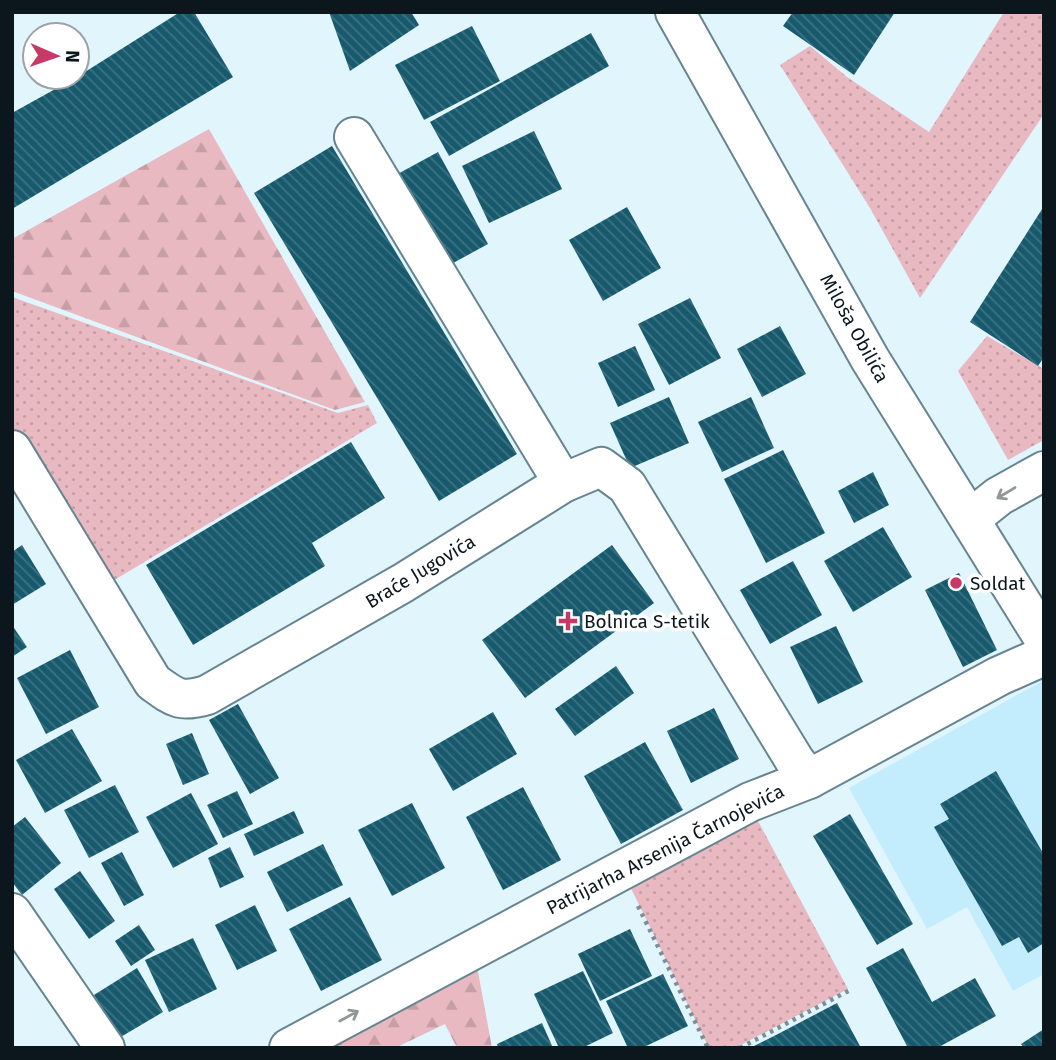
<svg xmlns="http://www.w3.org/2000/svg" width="1056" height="1060" font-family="'Fira Sans',sans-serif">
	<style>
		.built { fill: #c3edfd }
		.grass { fill: url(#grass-dots) }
		.forest { fill: url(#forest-firs) }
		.building { fill: url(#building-back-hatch) }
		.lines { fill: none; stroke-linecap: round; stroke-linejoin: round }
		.minor-casing { stroke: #678591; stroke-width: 42 }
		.path { stroke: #7e8e95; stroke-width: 4.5; stroke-dasharray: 3.5 5; stroke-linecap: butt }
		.minor { stroke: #fff; stroke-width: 38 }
		.oneway { stroke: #919799 }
		.poi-dot { fill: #c73a67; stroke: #fff; stroke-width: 2.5 }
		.labels { text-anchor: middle; stroke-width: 7; stroke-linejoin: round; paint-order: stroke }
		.street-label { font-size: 19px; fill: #0b171c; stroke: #fff }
		.poi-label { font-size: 19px; fill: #0b171c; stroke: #fff; text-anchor: start }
	</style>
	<defs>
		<pattern id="grass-dots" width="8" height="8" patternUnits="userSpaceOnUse" patternTransform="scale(1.75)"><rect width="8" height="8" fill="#e9b9c2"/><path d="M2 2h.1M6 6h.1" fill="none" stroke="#c69ea6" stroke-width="1.8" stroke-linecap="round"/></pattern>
		<pattern id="forest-firs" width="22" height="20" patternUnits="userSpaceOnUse" patternTransform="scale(1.75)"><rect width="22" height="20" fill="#e9b9c2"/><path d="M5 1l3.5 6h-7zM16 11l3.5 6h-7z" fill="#c69ea6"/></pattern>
		<pattern id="building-back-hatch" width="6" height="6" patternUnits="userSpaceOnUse" patternTransform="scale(1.75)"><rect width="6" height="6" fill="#175a6e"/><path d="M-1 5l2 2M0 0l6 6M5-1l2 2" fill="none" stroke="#3f7281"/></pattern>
	</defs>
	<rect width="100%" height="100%" fill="#e1f5fd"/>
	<polygon class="built" points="1044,680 1044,974 1013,991 967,907 927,929 849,788"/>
	<g class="grass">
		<polygon points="1004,12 1044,12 1044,114 920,298 870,208 780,65 810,46 847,77 929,132"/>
		<polygon points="12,297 338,413 368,405 377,423 101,588 12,438"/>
		<polygon points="987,336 1044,369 1044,440 1008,460 958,371"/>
		<polygon points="750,806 848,989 735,1048 709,1048 624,874"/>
	</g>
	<g class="forest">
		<polygon points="209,129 365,402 335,410 12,291 12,239"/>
		<polygon points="477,966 492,1048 457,1048 445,1024 395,1048 320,1048"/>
	</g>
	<g class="building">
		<polygon points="180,12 194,12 233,77 12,209 12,113 77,77"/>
		<polygon points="329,12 411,12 419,25 350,71"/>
		<polygon points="793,12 895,12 854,75 783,26"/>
		<polygon points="472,26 500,81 424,120 395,65"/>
		<polygon points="591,33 609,66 449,156 430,122"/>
		<polygon points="534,131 562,189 489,223 462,166"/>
		<polygon points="332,146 517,454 439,501 254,193"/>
		<polygon points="438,152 488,244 444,268 394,176"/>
		<polygon points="1044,206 1044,357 1038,366 970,322"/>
		<polygon points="627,207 661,268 603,301 569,240"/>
		<polygon points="690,298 721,358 669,385 638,324"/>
		<polygon points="780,326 806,374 762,397 737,349"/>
		<polygon points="635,346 655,390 618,407 598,363"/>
		<polygon points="669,397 689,443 630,468 610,423"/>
		<polygon points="751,397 774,448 722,472 698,422"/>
		<polygon points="351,442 385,498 312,543 325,566 193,645 146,565"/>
		<polygon points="783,450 825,533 766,563 724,479"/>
		<polygon points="873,472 889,505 854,523 838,491"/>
		<polygon points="883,527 912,577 853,612 824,561"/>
		<polygon points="22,545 46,584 12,605 12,552"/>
		<polygon points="612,545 654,603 525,698 482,640"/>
		<polygon points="793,561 822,615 770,644 740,590"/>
		<polygon points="959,573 997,650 963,667 925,590"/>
		<polygon points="12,625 27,647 12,657"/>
		<polygon points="836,626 863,682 818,704 790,647"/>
		<polygon points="70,650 99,707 46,734 17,678"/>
		<polygon points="616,666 634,693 575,736 555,709"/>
		<polygon points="238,704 279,778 250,794 209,720"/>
		<polygon points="714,708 739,759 691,783 667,731"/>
		<polygon points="493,712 517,754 453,791 429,749"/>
		<polygon points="72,729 102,781 45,813 16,760"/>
		<polygon points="192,733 209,774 183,785 166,744"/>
		<polygon points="645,742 683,810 621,844 584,776"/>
		<polygon points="996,771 1044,855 1044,943 1028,953 1019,937 1002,946 934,827 949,819 940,804"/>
		<polygon points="115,785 139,832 89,858 64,810"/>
		<polygon points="523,787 561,860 503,890 466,817"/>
		<polygon points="237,791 253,824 223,838 207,805"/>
		<polygon points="191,793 218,844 173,868 146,817"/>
		<polygon points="412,803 445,868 392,896 358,830"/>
		<polygon points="294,811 304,833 254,856 244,834"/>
		<polygon points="850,814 913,924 877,945 813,836"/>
		<polygon points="25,817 61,863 22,895 12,882 12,827"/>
		<polygon points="323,844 343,885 287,912 267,872"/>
		<polygon points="230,847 244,877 220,888 208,858"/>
		<polygon points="122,852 144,895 124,906 101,863"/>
		<polygon points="80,871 115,921 89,939 54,889"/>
		<polygon points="350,897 382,960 321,991 289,929"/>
		<polygon points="255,905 277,951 237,970 215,925"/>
		<polygon points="139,925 155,950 131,966 115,941"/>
		<polygon points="630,929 652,976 600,1001 578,954"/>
		<polygon points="193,938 217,989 169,1012 145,960"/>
		<polygon points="903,948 932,1002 975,978 996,1016 937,1048 908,1048 866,968"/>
		<polygon points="137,968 163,1012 119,1038 94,995"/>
		<polygon points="583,971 613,1033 582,1048 559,1048 534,994"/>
		<polygon points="663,974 688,1026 642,1048 628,1048 606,1001"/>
		<polygon points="837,1003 861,1048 750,1048 776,1035"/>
		<polygon points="542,1023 553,1048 498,1048 497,1044"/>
		<polygon points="1044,1029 1044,1048 1024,1048 1021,1044"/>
	</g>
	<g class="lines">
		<defs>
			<g id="minor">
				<polyline points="675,12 870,359 1044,639"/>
				<polyline points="354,137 563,483"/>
				<path d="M12,450L153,682C175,698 180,703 207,695L403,583L563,483L601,467L627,486L795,761L809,779"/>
				<polyline points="970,519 999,496 1044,471"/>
				<polyline points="12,913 105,1048"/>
				<polyline points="289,1048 750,802 809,779 999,676 1044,656"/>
			</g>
		</defs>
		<use href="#minor" class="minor-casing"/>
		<g class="path">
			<polyline points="638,906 708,1048"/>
			<polyline points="740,1048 852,989"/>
		</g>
		<use href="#minor" class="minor"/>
	</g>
	<defs><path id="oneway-shaft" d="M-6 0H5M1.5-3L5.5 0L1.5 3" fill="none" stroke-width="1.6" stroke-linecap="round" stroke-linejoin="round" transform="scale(1.75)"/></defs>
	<g class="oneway">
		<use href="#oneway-shaft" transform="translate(1006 493) rotate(149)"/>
		<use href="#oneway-shaft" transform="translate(349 1016) rotate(-29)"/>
	</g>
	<g class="poi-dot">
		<circle cx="956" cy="583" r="7"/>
		<path d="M564.5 610.5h7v7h7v7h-7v7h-7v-7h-7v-7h7z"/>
	</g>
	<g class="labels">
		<g class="street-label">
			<text transform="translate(855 328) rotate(61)" y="7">Miloša Obilića</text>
			<text transform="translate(420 571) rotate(-31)" y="7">Braće Jugovića</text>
			<text transform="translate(665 849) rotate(-27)" y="7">Patrijarha Arsenija Čarnojevića</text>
		</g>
		<g class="poi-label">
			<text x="970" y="590">Soldat</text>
			<text x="584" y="628">Bolnica S-tetik</text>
		</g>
	</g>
	<rect width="1056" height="1060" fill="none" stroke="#0b171c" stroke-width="28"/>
	<g transform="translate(56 56) rotate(92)"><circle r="33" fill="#ffffff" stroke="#9da2a4" stroke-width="2"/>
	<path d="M0-5L12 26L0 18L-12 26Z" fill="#c73a67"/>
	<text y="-10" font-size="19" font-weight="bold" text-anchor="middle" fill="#0b171c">N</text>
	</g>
</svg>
